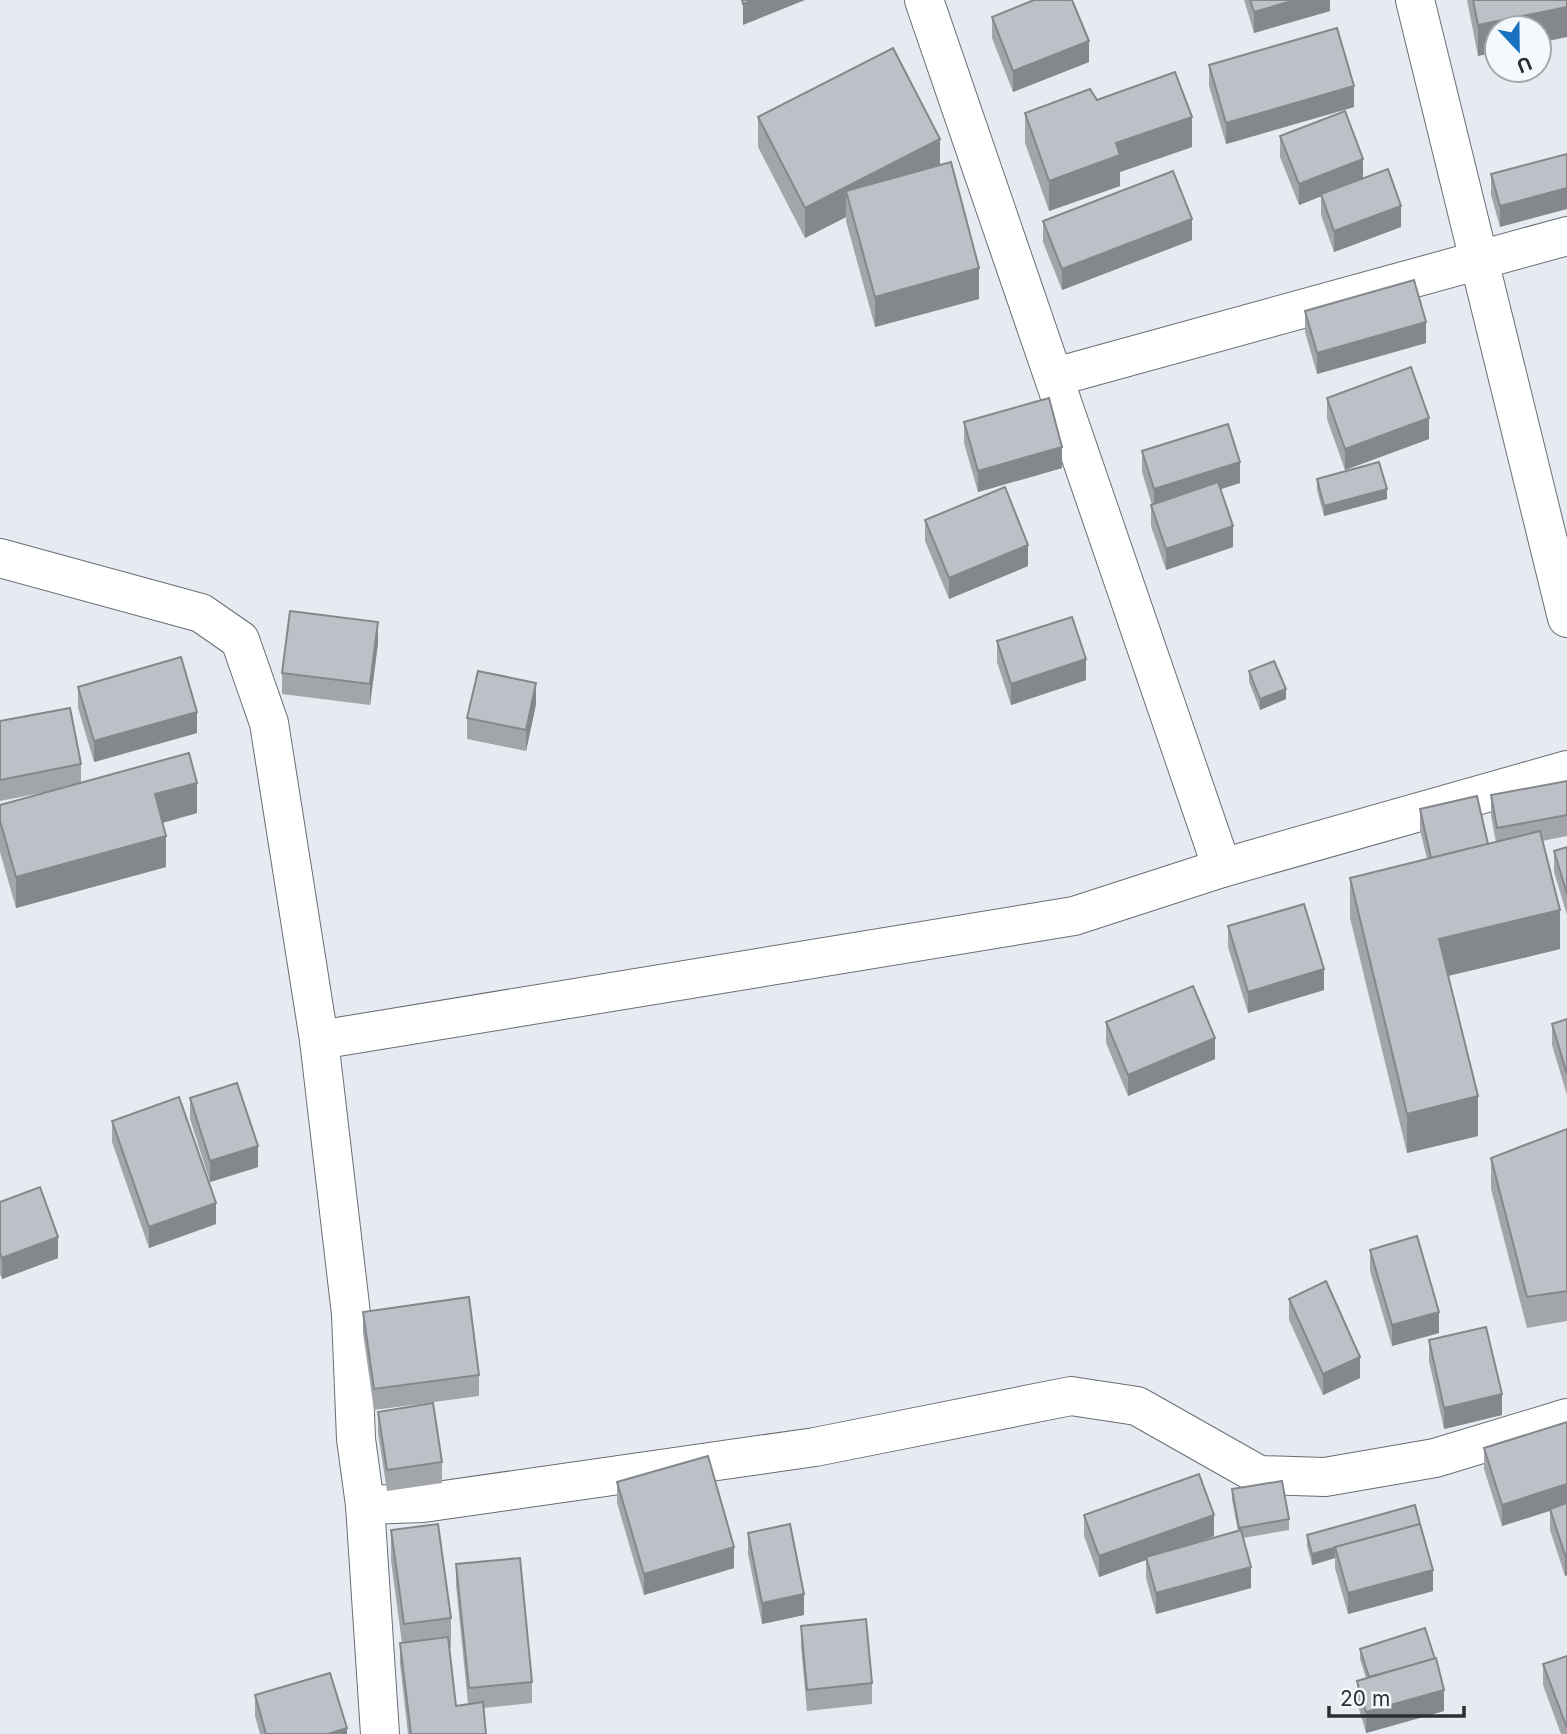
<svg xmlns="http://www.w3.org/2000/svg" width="1567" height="1734" font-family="Inter,sans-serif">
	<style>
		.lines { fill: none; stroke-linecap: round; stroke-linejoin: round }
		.minor-casing { stroke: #696e74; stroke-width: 40 }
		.minor { stroke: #fff; stroke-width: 38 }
		.wall { fill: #a2a6ab }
		.shaded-wall { fill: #84878b }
		.building { fill: #bcc1c7; stroke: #84878b; stroke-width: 2 }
	</style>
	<rect width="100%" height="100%" fill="#e6ebf2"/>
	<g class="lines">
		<defs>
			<g id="minor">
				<polyline points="924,0 1222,868"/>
				<polyline points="1415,0 1567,618"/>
				<polyline points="1055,377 1567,236"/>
				<polyline points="0,558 201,613 240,640 269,723 319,1040 351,1314 356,1439 365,1505 423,1503 815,1447 1071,1396 1137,1406 1259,1475 1325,1477 1435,1458 1567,1418"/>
				<polyline points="319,1040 1074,916 1222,868 1567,770"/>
				<polyline points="365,1505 380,1734"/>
			</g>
		</defs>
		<use href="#minor" class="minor-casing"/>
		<use href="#minor" class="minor"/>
	</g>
	<g class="wall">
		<polygon points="1244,0 1330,0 1330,11 1254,33"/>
		<polygon points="1467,0 1567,0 1478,56"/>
		<polygon points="992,17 1089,62 1013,92 992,38"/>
		<polygon points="1209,65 1354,107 1226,144 1209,86"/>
		<polygon points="1097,100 1192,147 1120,172 1120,186 1049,211 1025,143 1025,113"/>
		<polygon points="758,117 940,165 979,299 875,327 846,221 846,217 805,238 758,147"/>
		<polygon points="1280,136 1363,178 1401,227 1334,252 1321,215 1321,196 1299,205 1280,157"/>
		<polygon points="1567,154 1500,227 1491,195 1491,174"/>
		<polygon points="1043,221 1192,240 1062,290 1043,242"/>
		<polygon points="1305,311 1426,343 1317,374 1305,332"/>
		<polygon points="1327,398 1429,439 1345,470 1327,419"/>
		<polygon points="964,422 1062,468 978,492 964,443"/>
		<polygon points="1142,451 1240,483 1221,489 1233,547 1166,570 1151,526 1151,505 1152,505 1142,472"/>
		<polygon points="1317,479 1387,499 1324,516 1317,490"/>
		<polygon points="925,520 1028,566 949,599 925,541"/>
		<polygon points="997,641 1086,680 1011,705 997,662"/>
		<polygon points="378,643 370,705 282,694 282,673"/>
		<polygon points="1249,671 1286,699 1260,710 1249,682"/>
		<polygon points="78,687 197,733 94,762 78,708"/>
		<polygon points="536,704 526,751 467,739 467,718"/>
		<polygon points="0,721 81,764 81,783 197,813 162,823 166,867 16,908 0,852 0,805 56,790 0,801"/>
		<polygon points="1567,781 1567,836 1542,841 1560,949 1448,976 1478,1136 1407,1153 1350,918 1350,878 1427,859 1420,830 1420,809 1488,844 1496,842 1491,816 1491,795"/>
		<polygon points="1567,847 1567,915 1554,872 1554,851"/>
		<polygon points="1228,926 1324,990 1248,1013 1228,947"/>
		<polygon points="1567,1019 1567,1095 1552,1045 1552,1024"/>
		<polygon points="1106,1022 1215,1059 1128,1096 1106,1043"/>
		<polygon points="190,1098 258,1167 210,1182 190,1119"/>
		<polygon points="112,1121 216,1224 149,1248 112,1142"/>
		<polygon points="1567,1129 1567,1321 1527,1328 1491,1189 1491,1158"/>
		<polygon points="0,1202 58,1258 2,1279 0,1274"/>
		<polygon points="1370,1250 1439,1333 1392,1346 1370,1271"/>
		<polygon points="1289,1299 1360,1378 1323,1395 1289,1320"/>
		<polygon points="363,1312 479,1375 479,1396 374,1410 363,1333"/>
		<polygon points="1429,1340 1502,1415 1444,1429 1429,1361"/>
		<polygon points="378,1412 442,1462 442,1483 387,1491 378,1433"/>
		<polygon points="1567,1422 1567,1575 1565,1576 1550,1530 1550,1511 1502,1526 1484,1469 1484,1448"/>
		<polygon points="617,1482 734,1568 644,1595 617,1503"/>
		<polygon points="1232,1489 1289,1519 1289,1530 1243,1538 1251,1588 1156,1614 1146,1578 1146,1560 1099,1577 1084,1536 1084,1515 1214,1536 1189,1545 1238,1531 1232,1500"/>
		<polygon points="391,1530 451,1618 451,1648 449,1648 456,1706 468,1704 456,1585 456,1564 532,1682 532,1703 483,1708 486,1734 408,1734 400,1664 400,1643 402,1643 391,1561"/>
		<polygon points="748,1533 804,1615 762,1624 748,1554"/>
		<polygon points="1307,1535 1433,1591 1348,1614 1335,1568 1335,1558 1312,1565 1307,1546"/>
		<polygon points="801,1626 872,1683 872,1704 807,1711 801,1647"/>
		<polygon points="1360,1649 1444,1711 1366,1733 1357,1702 1357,1681 1366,1678 1360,1659"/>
		<polygon points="1567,1656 1567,1734 1561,1734 1543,1685 1543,1664"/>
		<polygon points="255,1695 347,1734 260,1734 255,1716"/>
	</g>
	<g class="shaded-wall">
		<polygon points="753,0 805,0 743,25 743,4"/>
		<polygon points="1295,0 1330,0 1330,11 1254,33 1254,12"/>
		<polygon points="1567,7 1567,37 1539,43 1539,28 1497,28 1497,52 1478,56 1478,25"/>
		<polygon points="1089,41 1089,62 1013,92 1013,71"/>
		<polygon points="1354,86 1354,107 1226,144 1226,123"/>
		<polygon points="1192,117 1192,147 1120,172 1120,186 1049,211 1049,181 1116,143"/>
		<polygon points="940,139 940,170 846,191 846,217 805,238 805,208"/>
		<polygon points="1363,159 1363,180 1299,205 1299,184"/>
		<polygon points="1567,188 1567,209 1500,227 1500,206"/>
		<polygon points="1401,206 1401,227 1334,252 1334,231"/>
		<polygon points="1192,219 1192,240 1062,290 1062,269"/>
		<polygon points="979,268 979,299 875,327 875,297"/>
		<polygon points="1426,322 1426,343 1317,374 1317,353"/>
		<polygon points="1429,418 1429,439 1345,470 1345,449"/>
		<polygon points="1062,447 1062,468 978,492 978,471"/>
		<polygon points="1240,462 1240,483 1154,510 1154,489"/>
		<polygon points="1387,489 1387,499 1324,516 1324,506"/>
		<polygon points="1233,526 1233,547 1166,570 1166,549"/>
		<polygon points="1028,545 1028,566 949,599 949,578"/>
		<polygon points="378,622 378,643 370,705 370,684"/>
		<polygon points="1086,659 1086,680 1011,705 1011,684"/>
		<polygon points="536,683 536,704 526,751 526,730"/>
		<polygon points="1286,689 1286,699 1260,710 1260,699"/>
		<polygon points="197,712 197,733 94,762 94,741"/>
		<polygon points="197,783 197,813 155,825 155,794"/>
		<polygon points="166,836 166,867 16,908 16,877"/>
		<polygon points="1560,910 1560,949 1439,978 1439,939"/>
		<polygon points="1324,969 1324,990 1248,1013 1248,992"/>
		<polygon points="1215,1038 1215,1059 1128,1096 1128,1075"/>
		<polygon points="1478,1096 1478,1136 1407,1153 1407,1114"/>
		<polygon points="258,1146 258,1167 210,1182 210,1161"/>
		<polygon points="216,1203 216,1224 149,1248 149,1227"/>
		<polygon points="58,1237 58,1258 2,1279 2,1258"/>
		<polygon points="1439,1312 1439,1333 1392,1346 1392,1325"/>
		<polygon points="1360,1357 1360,1378 1323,1395 1323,1374"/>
		<polygon points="1502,1394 1502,1415 1444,1429 1444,1408"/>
		<polygon points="1567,1484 1567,1505 1502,1526 1502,1505"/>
		<polygon points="1214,1515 1214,1536 1147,1560 1146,1557 1146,1560 1099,1577 1099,1556"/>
		<polygon points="734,1547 734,1568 644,1595 644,1574"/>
		<polygon points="1335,1547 1335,1558 1312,1565 1312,1554"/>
		<polygon points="1567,1554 1567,1575 1565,1576 1565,1555"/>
		<polygon points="1251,1567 1251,1588 1156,1614 1156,1593"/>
		<polygon points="1433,1570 1433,1591 1348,1614 1348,1593"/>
		<polygon points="804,1594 804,1615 762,1624 762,1603"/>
		<polygon points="1444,1690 1444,1711 1366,1733 1366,1712"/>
		<polygon points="347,1728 347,1734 328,1734"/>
	</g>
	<g class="building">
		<polygon points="742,0 753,0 743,4"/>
		<polygon points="1034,0 1072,0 1089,41 1013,71 992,17"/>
		<polygon points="1250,0 1295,0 1254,12"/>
		<polygon points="1473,0 1567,0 1567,7 1478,25"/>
		<polygon points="1337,28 1354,86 1226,123 1209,65"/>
		<polygon points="893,48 940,139 805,208 758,117"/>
		<polygon points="1175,72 1192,117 1116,143 1120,155 1049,181 1025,113 1090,89 1097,100"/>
		<polygon points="1345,111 1363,159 1299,184 1280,136"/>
		<polygon points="1567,154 1567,188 1500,206 1491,174"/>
		<polygon points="951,162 979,268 875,297 846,191"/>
		<polygon points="1388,169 1401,206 1334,231 1321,194"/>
		<polygon points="1173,171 1192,219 1062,269 1043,221"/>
		<polygon points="1414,280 1426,322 1317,353 1305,311"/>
		<polygon points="1411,367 1429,418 1345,449 1327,398"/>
		<polygon points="1049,398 1062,447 978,471 964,422"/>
		<polygon points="1228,424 1240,462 1154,489 1142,451"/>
		<polygon points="1379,462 1387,489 1324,506 1317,479"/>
		<polygon points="1218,482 1233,526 1166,549 1151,505"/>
		<polygon points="1005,487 1028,545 949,578 925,520"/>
		<polygon points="290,611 378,622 370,684 282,673"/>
		<polygon points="1072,617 1086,659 1011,684 997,641"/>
		<polygon points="181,657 197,712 94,741 78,687"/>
		<polygon points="1274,661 1286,689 1260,699 1249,671"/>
		<polygon points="478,671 536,683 526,730 467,718"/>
		<polygon points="70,708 81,764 0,780 0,721"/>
		<polygon points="189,753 197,783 155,794 166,836 16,877 0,821 0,805"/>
		<polygon points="1567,781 1567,815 1497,828 1491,795"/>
		<polygon points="1477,796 1488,844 1431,858 1420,809"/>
		<polygon points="1540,831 1560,910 1439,939 1478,1096 1407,1114 1350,878"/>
		<polygon points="1567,847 1567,894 1554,851"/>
		<polygon points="1304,904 1324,969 1248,992 1228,926"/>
		<polygon points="1193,986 1215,1038 1128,1075 1106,1022"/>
		<polygon points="1567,1019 1567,1074 1552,1024"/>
		<polygon points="237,1083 258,1146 210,1161 190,1098"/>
		<polygon points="179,1097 216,1203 149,1227 112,1121"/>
		<polygon points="1567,1129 1567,1291 1527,1297 1491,1158"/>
		<polygon points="40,1187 58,1237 2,1258 0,1253 0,1202"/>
		<polygon points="1417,1236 1439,1312 1392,1325 1370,1250"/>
		<polygon points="1326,1281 1360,1357 1323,1374 1289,1299"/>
		<polygon points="469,1297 479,1375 374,1389 363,1312"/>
		<polygon points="1486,1327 1502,1394 1444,1408 1429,1340"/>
		<polygon points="433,1403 442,1462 387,1470 378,1412"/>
		<polygon points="1567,1422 1567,1484 1502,1505 1484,1448"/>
		<polygon points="708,1456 734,1547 644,1574 617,1482"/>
		<polygon points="1199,1474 1214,1515 1099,1556 1084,1515"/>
		<polygon points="1282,1481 1289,1519 1239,1528 1232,1489"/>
		<polygon points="1567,1503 1567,1554 1565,1555 1550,1509"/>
		<polygon points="1415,1505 1420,1524 1312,1554 1307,1535"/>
		<polygon points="438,1524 451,1618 404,1624 391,1530"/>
		<polygon points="790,1524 804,1594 762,1603 748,1533"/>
		<polygon points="1420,1524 1433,1570 1348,1593 1335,1547"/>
		<polygon points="1241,1530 1251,1567 1156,1593 1146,1557"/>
		<polygon points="520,1558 532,1682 469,1688 456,1564"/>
		<polygon points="866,1619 872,1683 807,1690 801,1626"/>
		<polygon points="1425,1628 1435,1659 1369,1677 1360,1649"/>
		<polygon points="448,1637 456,1706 483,1702 486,1734 411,1734 400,1643"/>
		<polygon points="1567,1656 1567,1728 1543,1664"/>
		<polygon points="1436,1658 1444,1690 1366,1712 1357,1681"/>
		<polygon points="330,1673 347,1728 328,1734 266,1734 255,1695"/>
	</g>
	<g transform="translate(1518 49) rotate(158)"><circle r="33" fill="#f4f9fe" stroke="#a4a8ac" stroke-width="2"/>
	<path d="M0-5L12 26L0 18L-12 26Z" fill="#1a71bf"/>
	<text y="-10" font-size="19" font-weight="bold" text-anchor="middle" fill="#2d2f31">U</text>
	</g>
	<path d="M1329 1706v10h135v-10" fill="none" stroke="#2d2f31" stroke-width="3.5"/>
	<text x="1340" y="1706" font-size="21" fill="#2d2f31" stroke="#f4f9fe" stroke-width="5" paint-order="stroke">20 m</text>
</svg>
